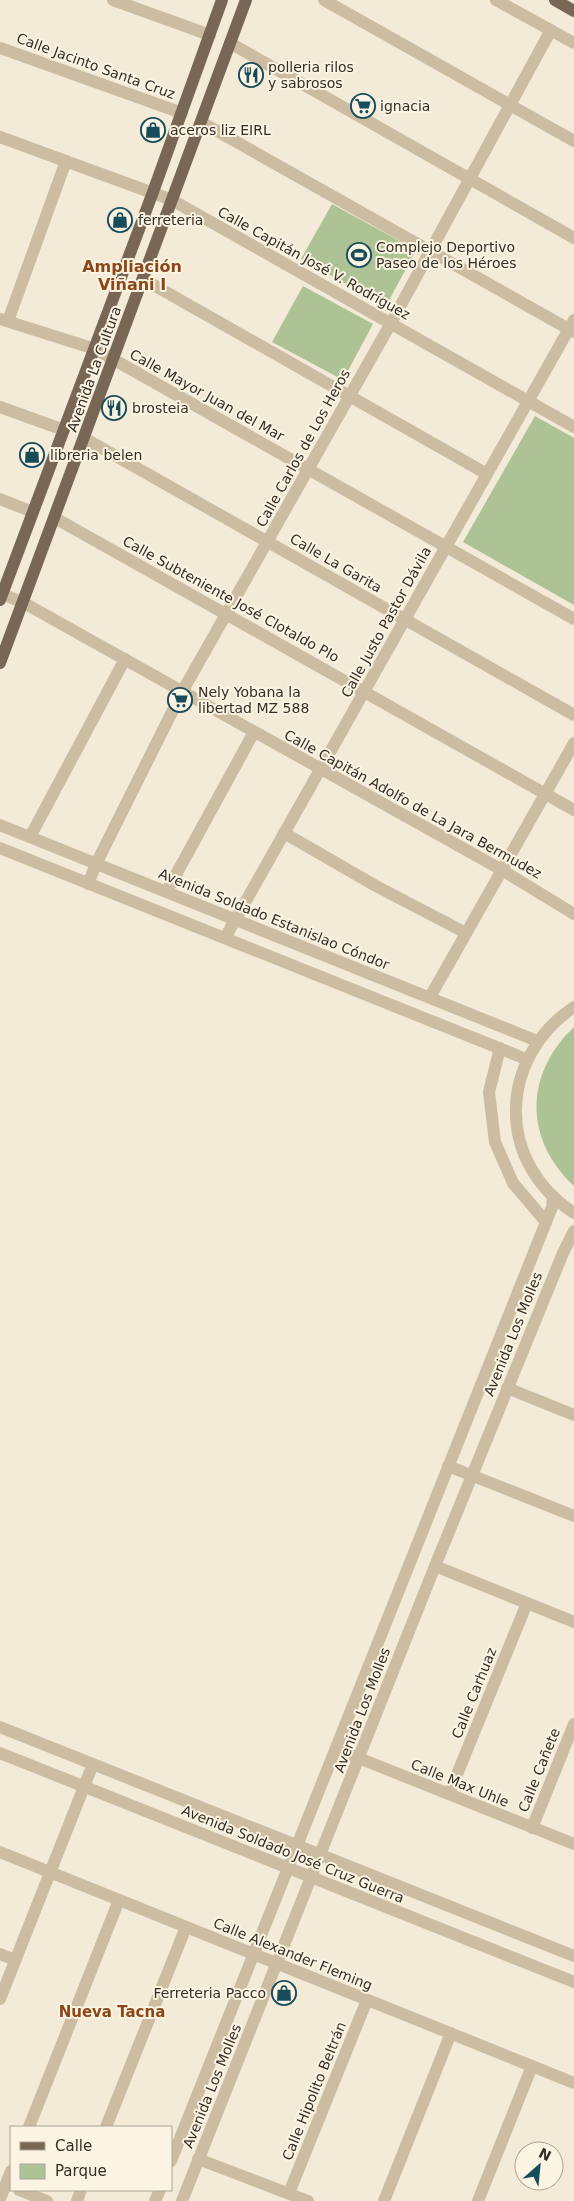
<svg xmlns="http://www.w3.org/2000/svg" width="574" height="2201" font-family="'DejaVu Sans',sans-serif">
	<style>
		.green { fill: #adc396 }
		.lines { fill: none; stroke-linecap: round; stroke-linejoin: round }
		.minor { stroke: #ccbca2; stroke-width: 12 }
		.major { stroke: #796755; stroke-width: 12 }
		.labels { text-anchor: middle; stroke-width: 4; stroke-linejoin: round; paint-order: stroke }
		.street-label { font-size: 14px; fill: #362d25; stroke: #fbf4e3 }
		.poi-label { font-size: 14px; fill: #362d25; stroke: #fbf4e3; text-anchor: start }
		.neighbourhood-label { font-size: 15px; font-weight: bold; fill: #8c4617; stroke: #fbf4e3 }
		.quarter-label { font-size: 16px; font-weight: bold; fill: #8c4617; stroke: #fbf4e3 }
	</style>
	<rect width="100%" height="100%" fill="#f3ead7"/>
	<g class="green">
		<polygon points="332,204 416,250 386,306 301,259"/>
		<polygon points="303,286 373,324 343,380 272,342"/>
		<polygon points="535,416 574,438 574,605 463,542"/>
		<path d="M574,1027V1186C524,1140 524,1074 574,1027Z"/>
	</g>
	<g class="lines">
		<g class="minor">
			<polyline points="113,0 210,35"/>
			<polyline points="324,0 574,141"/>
			<polyline points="496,0 574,43"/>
			<polyline points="230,43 574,238"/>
			<polyline points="0,48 182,113"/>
			<polyline points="201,122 574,332"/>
			<polyline points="0,137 172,200 574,427"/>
			<polyline points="143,279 487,474"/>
			<polyline points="0,319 95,349 574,619"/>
			<polyline points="8,321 66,161"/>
			<polyline points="0,407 64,430"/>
			<polyline points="84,438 574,715"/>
			<polyline points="0,499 33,512"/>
			<polyline points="55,518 574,810"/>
			<polyline points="0,593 24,603 502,870 574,914"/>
			<polyline points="0,825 537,1041"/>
			<polyline points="284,833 376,886 466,933"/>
			<polyline points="30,837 125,659"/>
			<polyline points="0,848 526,1059"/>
			<polyline points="88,884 96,864 182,692 391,323 551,30"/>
			<polyline points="167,891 254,732"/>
			<polyline points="225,938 574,320"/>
			<polyline points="430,997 574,743"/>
			<path d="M574,1007C498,1058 495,1162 574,1213"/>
			<polyline points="500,1048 489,1092 495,1142 513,1183 546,1222"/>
			<polyline points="507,1388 574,1415"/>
			<polyline points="448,1466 574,1516"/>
			<polyline points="435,1566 574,1622"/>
			<polyline points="0,1727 574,1956"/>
			<polyline points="336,1749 574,1844"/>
			<polyline points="0,1753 574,1982"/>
			<polyline points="449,1794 527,1603"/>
			<polyline points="532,1828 574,1724"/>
			<polyline points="0,1852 574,2083"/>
			<polyline points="0,1954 15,1960"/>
			<polyline points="0,1999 93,1764"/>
			<polyline points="29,2127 119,1900"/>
			<polyline points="106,2127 186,1927"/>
			<polyline points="198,2159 308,2201"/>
			<polyline points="171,2161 552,1207 553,1197"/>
			<polyline points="19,2190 47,2201"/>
			<polyline points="289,2193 367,2000"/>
			<polyline points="0,2199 11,2171"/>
			<polyline points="77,2201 81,2190"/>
			<polyline points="155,2201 160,2190"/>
			<polyline points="182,2201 435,1566 563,1253 574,1231"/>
			<polyline points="384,2201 451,2033"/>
			<polyline points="478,2201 532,2066"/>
		</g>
		<g class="major">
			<polyline points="555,0 574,11"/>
			<polyline points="0,600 153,192 222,0"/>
			<polyline points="0,663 246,0"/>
		</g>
	</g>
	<defs>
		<symbol id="restaurant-ring" viewBox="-11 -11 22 22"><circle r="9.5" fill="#fbf4e3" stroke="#174c5b" stroke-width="1.5"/><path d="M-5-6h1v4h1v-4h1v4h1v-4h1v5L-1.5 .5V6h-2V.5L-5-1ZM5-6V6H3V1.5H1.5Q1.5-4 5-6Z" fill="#174c5b"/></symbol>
		<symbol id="supermarket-ring" viewBox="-11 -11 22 22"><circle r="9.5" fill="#fbf4e3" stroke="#174c5b" stroke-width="1.5"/><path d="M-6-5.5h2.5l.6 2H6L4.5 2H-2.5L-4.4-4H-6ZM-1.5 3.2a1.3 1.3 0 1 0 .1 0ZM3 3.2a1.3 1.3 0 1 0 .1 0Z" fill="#174c5b"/></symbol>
		<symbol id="shop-ring" viewBox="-11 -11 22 22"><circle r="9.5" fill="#fbf4e3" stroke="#174c5b" stroke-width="1.5"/><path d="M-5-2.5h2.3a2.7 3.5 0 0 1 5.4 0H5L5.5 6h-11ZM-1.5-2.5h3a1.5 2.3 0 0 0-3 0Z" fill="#174c5b"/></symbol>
		<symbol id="stadium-ring" viewBox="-11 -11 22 22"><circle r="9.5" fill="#fbf4e3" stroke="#174c5b" stroke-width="1.5"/><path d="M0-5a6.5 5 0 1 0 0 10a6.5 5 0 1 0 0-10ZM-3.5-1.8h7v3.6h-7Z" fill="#174c5b"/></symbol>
	</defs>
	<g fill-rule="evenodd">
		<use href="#restaurant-ring" x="237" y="61" width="28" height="28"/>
		<use href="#supermarket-ring" x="349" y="92" width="28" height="28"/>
		<use href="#shop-ring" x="139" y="116" width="28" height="28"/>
		<use href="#shop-ring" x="106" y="206" width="28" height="28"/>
		<use href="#stadium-ring" x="345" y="241" width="28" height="28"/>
		<use href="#restaurant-ring" x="100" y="394" width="28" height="28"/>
		<use href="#shop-ring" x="18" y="441" width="28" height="28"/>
		<use href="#supermarket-ring" x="166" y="686" width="28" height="28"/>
		<use href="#shop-ring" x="270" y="1979" width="28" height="28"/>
	</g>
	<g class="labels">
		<g class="street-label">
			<text transform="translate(96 66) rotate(20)" y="5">Calle Jacinto Santa Cruz</text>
			<text transform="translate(314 263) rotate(29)" y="5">Calle Capitán José V. Rodríguez</text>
			<text transform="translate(94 369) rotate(-70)" y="5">Avenida La Cultura</text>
			<text transform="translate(207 395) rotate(29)" y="5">Calle Mayor Juan del Mar</text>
			<text transform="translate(303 448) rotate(-61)" y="5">Calle Carlos de Los Heros</text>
			<text transform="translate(336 563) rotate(30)" y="5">Calle La Garita</text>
			<text transform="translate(231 599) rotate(29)" y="5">Calle Subteniente José Clotaldo Plo</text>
			<text transform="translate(386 622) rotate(-61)" y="5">Calle Justo Pastor Dávila</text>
			<text transform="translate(413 804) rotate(29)" y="5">Calle Capitán Adolfo de La Jara Bermudez</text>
			<text transform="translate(274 919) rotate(22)" y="5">Avenida Soldado Estanislao Cóndor</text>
			<text transform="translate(513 1334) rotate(-68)" y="5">Avenida Los Molles</text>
			<text transform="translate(474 1693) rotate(-68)" y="5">Calle Carhuaz</text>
			<text transform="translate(362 1710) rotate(-69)" y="5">Avenida Los Molles</text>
			<text transform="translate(539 1770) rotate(-68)" y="5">Calle Cañete</text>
			<text transform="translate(460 1783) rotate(22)" y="5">Calle Max Uhle</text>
			<text transform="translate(293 1854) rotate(22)" y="5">Avenida Soldado José Cruz Guerra</text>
			<text transform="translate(293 1954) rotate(22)" y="5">Calle Alexander Fleming</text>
			<text transform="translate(212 2086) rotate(-68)" y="5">Avenida Los Molles</text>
			<text transform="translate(314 2091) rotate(-68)" y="5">Calle Hipolito Beltrán</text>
		</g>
		<g class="poi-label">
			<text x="268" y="72">polleria rilos<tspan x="268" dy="16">y sabrosos</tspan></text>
			<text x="380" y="111">ignacia</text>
			<text x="170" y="135">aceros liz EIRL</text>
			<text x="138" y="225">ferreteria</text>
			<text x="376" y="252">Complejo Deportivo<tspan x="376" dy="16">Paseo de los Héroes</tspan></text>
			<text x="132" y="413">brosteia</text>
			<text x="50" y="460">libreria belen</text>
			<text x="198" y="697">Nely Yobana la<tspan x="198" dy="16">libertad MZ 588</tspan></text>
			<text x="266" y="1998" text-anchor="end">Ferreteria Pacco</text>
		</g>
		<g class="neighbourhood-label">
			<text x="112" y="2017">Nueva Tacna</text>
		</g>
		<g class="quarter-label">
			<text x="132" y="272">Ampliación<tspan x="132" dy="18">Viñani I</tspan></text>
		</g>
	</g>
	<rect x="10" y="2126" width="162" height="65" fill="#fbf4e3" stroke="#aca497"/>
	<rect x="20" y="2142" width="25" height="8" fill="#796755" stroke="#aca497"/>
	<text x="55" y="2151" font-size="15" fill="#362d25">Calle</text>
	<rect x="20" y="2164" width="25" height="15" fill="#adc396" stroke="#aca497"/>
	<text x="55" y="2176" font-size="15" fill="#362d25">Parque</text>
	<g transform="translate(539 2166) rotate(27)"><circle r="24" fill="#fbf4e3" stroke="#aca497"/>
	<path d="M0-4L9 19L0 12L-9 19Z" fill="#174c5b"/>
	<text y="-8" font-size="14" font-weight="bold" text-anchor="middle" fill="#362d25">N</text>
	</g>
</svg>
